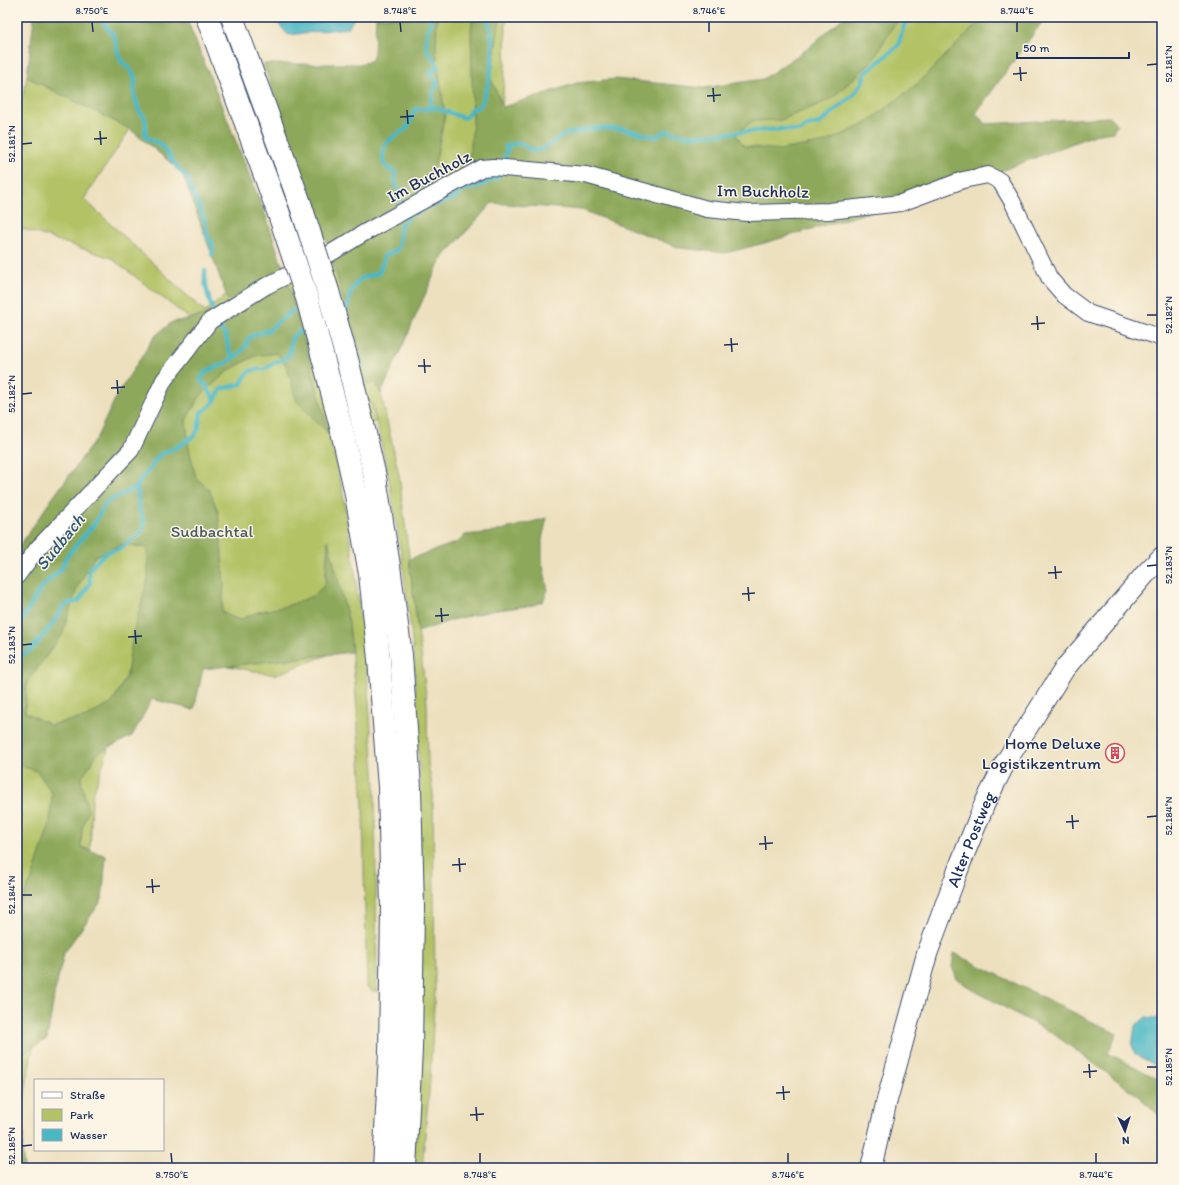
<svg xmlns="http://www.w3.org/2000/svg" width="1179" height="1185" font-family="Itim,sans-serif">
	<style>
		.green { fill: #b2c265; stroke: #667862 }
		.forest { fill: #8da85a; stroke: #546c5c; fill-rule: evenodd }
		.water { fill: #4ab7c4; stroke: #327391 }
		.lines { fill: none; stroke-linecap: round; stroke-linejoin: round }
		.stream { stroke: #4ab7c4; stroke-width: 4.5 }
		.minor-casing { stroke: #3a4a6d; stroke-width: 18 }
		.tertiary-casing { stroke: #3a4a6d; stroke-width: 22 }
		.trunk-casing { stroke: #3a4a6d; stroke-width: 24 }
		.minor { stroke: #fff; stroke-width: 16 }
		.tertiary { stroke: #fff; stroke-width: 20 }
		.trunk { stroke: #fff; stroke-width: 22 }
		.trunk-bridge-casing { stroke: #3a4a6d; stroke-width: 24; stroke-linecap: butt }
		.trunk-bridge { stroke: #fff; stroke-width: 22 }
		.ticks { fill: none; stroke: #1b2f5e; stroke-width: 1.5 }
		.labels { text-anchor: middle; stroke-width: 3; stroke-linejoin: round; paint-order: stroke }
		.street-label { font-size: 17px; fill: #1b2f5e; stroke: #fcf5e5 }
		.park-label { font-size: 17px; fill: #485b60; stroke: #fcf5e5 }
		.poi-label { font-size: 17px; fill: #1b2f5e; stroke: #fcf5e5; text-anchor: end }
		.water-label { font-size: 18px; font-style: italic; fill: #29587d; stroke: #fcf5e5 }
		.neatline { fill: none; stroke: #1b2f5e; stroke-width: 1.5 }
		.ticks-label { font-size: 10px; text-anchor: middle; fill: #1b2f5e }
	</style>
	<rect width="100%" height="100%" fill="#fcf5e5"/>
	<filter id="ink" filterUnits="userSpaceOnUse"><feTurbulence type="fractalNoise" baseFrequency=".025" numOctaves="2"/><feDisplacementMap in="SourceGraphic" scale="8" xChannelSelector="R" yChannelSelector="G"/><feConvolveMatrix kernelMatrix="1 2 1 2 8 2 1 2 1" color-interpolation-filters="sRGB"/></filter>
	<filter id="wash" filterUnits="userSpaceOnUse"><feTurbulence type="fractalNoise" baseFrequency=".012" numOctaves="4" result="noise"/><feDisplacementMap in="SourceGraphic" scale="16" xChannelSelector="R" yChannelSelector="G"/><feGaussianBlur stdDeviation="0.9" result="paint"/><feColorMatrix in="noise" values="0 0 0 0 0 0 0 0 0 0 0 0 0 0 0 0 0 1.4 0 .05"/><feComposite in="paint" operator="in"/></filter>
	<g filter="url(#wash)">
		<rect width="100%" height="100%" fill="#ede0bf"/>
		<polygon class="green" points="385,17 506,17 505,70 502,105 495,116 751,87 866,17 1043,17 989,80 961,139 510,186 452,238 422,292 407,338 378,387 381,394 399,475 427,703 428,763 433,792 435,988 430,1081 422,1168 414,1168 420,788 414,656 403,565 388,473 372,402 376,422 333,437 331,441 342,488 355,572 366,659 375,786 377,991 372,991 367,987 364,872 363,805 355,684 351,646 275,675 160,653 110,743 92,797 90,854 35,1037 25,1091 22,1159 17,1168 17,563 197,316 190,319 111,258 17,227 17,124 27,77 130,129 84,199 205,312 223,297 283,264 289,282 332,259 381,64"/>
		<g class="forest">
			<polygon points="34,17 186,17 267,219 284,272 228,300 182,172 130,129 27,77"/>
			<polygon points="376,17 437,17 436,51 445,115 430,189 468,169 473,123 471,30 473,17 500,17 491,79 503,107 577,83 615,79 704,88 763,79 807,49 844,17 904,17 893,26 872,62 830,100 781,120 752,121 736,135 744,146 780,150 826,142 865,124 917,84 984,17 1044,17 1042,22 976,113 985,124 1110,117 1117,125 1113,132 1094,135 975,181 761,244 725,253 680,248 582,210 492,203 440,261 381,394 376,382 368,385 329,248 263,64 362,64 372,60 374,53"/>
			<path d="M287,280L307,350L329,434L297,402L286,365L277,353L255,356L228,371L200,396L186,420L189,448L196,478L209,489L218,512L221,541L224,584L222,612L239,620L258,612L287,606L313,596L325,585L328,540L349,623L352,652L203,669L194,710L152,699L132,736L98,753L81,779L88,811L82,829L81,847L106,856L102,900L64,953L55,991L47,1039L18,1056L17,1060V910L32,879L50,823L52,793L37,771L17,765V550L51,500L96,439L118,393L155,336L172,322L190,319L207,314ZM123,544L148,548V578L133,634L127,675L112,703L86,717L50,725L25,712L27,682L62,635L77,588L95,556Z"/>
			<polygon points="547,518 542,539 542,561 548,590 543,601 534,605 491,611 452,620 418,632 409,559 458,542 465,535 494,532"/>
			<polygon points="954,953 1117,1034 1108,1053 1162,1081 1162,1118 1137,1095 1055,1035 975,991 957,979 952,967"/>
			<polygon points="17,1132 21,1136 24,1168 17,1168"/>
		</g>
		<g class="water">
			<polygon points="273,17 355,17 348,28 288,35"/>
			<polygon points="1146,1017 1162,1019 1162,1069 1135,1054 1132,1045 1135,1026"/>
		</g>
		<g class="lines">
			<g class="stream">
				<polyline points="102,17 105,25 114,36 118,52 122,62 129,68 135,78 134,94 139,111 144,116 146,123 145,134 147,138 160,144 168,154 177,167 182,172 188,179 191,190 196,199 205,222 207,236 212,243 213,248 212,255"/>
				<path d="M430,108H437L464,118L467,116L471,110L480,106C490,86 495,55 491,32C490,27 488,22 487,17"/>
				<polyline points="503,162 507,151 506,146 520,143 533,151 543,149 563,135 594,128 622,129 656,137 665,131 690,136 781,129 799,131 807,126 820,123 854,94 862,83 865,73 898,46 904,25 913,17"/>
				<path d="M400,203V190L396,187L395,174L393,170H389L383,162V152L385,144L395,136L407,128L415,110L419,108L426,110C433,105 432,97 433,90L436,87L437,83L430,74L432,70H436L438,68C436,59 432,58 428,51C424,44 427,36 428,28C432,25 432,22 429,17"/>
				<polyline points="415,214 430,206 455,198 464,189 477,187 496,178 499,175"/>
				<path d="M205,271C204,284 208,296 212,308"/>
				<path d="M340,311C354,304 346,304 350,294C350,293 358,281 358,281C363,276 373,275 379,273L385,255L395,251L399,246L400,226L408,218L407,217"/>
				<polyline points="220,328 226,336 229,350 232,355 233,358"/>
				<path d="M215,401L206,385L202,383L201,379C206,367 216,369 226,363C233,358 242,353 246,345C248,342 247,340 250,337C256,333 265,333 270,329C272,328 273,326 274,325C280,320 287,315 294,310"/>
				<path d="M17,629L41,588L61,569L67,556L95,523L106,502L137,487L140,480L149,470L159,455L175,448L194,436L198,430L201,412C213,406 215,400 221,389L241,384C248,370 250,369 266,369L273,363L285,359L290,353L291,339L296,334L308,327"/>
				<polyline points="17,659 33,648 54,622 64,605 79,601 90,583 89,570 101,557 108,552 120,549 141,533 144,521 139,509 137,487"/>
			</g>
		</g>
	</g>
	<g filter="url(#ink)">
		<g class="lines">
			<defs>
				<polyline id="minor" points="17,576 37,549 131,450 164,380 210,321 266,286 326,256 364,233 482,168 493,167 586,175 707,209 747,213 829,211 901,203 963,180 988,175 1000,181 1012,201 1050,279 1064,295 1088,313 1162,338"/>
				<g id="tertiary">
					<path id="s1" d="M871,1168L887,1100L927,954L961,862L985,803L1005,763L1065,668L1147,572L1162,557"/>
				</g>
				<g id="trunk">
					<polyline points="207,17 279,214"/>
					<polyline points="232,17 301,206"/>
					<polyline points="363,425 375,477 389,566 401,655 410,788 413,908 411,1049 405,1168"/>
					<polyline points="342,431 355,489 370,574 379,659 389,787 392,908 390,1053 384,1168"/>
				</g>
			</defs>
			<use href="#minor" class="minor-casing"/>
			<use href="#tertiary" class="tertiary-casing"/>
			<use href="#trunk" class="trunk-casing"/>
			<use href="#minor" class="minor"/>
			<use href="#tertiary" class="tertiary"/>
			<use href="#trunk" class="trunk"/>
			<defs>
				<g id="trunk-bridge">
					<polyline points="301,206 328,291 348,363 363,425"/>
					<polyline points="279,214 307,298 326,369 342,431"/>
				</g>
			</defs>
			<use href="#trunk-bridge" class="trunk-bridge-casing"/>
			<use href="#trunk-bridge" class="trunk-bridge"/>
		</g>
	</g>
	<path class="ticks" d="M92,22L93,32M400,22L401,32M709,22V32M1017,22V32M1147,65L1157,64M1020,67L1021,81M1013,74L1027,73M713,88L714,102M707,96L721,95M407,110L408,124M400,117L414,116M100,131L101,145M94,139L107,138M22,144L32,143M1147,315H1157M1037,316L1038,330M1031,324L1045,323M731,338L732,352M724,345L738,344M424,359L425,373M418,366H431M117,380L118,394M111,388L125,387M22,394L32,393M1055,566L1056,579M1147,566L1157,565M1048,573L1062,572M748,587L749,601M742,594L755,593M441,608L442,622M435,616L449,615M135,630L136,644M128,637L142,636M22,645L32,644M1072,815L1073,829M1147,817L1157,816M1066,822L1079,821M765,836L766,850M759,844L773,843M459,858L460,872M452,865L466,864M152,879L153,893M146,887L160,886M22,895H32M1089,1064L1090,1078M1147,1067H1157M1083,1072L1097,1071M783,1086L784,1100M776,1093L790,1092M476,1107L477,1121M470,1115L484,1114M22,1146L32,1145M171,1153L172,1163M480,1153V1163M788,1153V1163M1096,1153V1163"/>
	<defs>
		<symbol id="building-ring" viewBox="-11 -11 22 22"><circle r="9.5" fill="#fcf5e5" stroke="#d1495b" stroke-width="1.5"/><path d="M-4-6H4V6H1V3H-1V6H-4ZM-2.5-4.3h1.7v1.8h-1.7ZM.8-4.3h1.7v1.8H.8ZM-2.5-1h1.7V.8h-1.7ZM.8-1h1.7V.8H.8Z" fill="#d1495b"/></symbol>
	</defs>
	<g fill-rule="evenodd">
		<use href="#building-ring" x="1104" y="742" width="22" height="22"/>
	</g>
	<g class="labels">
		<g class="street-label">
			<text transform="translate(429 176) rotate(-28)" y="6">Im Buchholz</text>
			<text transform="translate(763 191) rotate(1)" y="6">Im Buchholz</text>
			<text dy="6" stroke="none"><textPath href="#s1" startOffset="344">Alter Postweg</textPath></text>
		</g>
		<g class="park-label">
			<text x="212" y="537">Sudbachtal</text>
		</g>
		<g class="poi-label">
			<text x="1101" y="749">Home Deluxe<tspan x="1101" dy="20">Logistikzentrum</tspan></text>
		</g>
		<g class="water-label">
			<text transform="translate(60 542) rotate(-51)" y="6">Sudbach</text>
		</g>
	</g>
	<rect width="1179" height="1185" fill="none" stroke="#fcf5e5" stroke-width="44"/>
	<rect x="34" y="1079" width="130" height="72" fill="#fcf5e5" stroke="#a2a6af"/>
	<rect x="42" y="1092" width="20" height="6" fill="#ffffff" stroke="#a2a6af"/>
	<text x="70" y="1099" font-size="12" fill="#1b2f5e">Straße</text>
	<rect x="42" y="1109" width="20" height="12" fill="#b2c265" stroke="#a2a6af"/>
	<text x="70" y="1119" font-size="12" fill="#1b2f5e">Park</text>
	<rect x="42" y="1129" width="20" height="12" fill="#4ab7c4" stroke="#a2a6af"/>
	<text x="70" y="1139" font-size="12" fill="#1b2f5e">Wasser</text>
	<g transform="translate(1125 1131) rotate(176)" stroke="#fcf5e5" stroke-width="3" paint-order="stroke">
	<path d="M0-3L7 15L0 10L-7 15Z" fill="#1b2f5e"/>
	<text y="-6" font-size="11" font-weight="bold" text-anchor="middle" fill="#1b2f5e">N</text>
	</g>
	<path d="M1017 52v6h112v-6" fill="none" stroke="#1b2f5e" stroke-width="2"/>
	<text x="1023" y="52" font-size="12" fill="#1b2f5e" stroke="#fcf5e5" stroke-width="3" paint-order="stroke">50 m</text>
	<rect x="22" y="22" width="1135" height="1141" class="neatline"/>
	<g class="ticks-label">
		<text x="92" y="14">8.750°E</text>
		<text x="400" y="14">8.748°E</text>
		<text x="709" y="14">8.746°E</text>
		<text x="1017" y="14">8.744°E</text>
		<text transform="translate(1168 64) rotate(-90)" y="4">52.181°N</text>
		<text transform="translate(11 144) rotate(-90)" y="4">52.181°N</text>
		<text transform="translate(1168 315) rotate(-90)" y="4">52.182°N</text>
		<text transform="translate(11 394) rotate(-90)" y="4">52.182°N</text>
		<text transform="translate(1168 565) rotate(-90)" y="4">52.183°N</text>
		<text transform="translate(11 645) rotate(-90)" y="4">52.183°N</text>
		<text transform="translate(1168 816) rotate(-90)" y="4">52.184°N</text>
		<text transform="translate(11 895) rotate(-90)" y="4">52.184°N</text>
		<text transform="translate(1168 1067) rotate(-90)" y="4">52.185°N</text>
		<text transform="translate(11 1146) rotate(-90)" y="4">52.185°N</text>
		<text x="172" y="1178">8.750°E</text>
		<text x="480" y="1178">8.748°E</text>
		<text x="788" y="1178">8.746°E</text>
		<text x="1096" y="1178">8.744°E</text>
	</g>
</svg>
